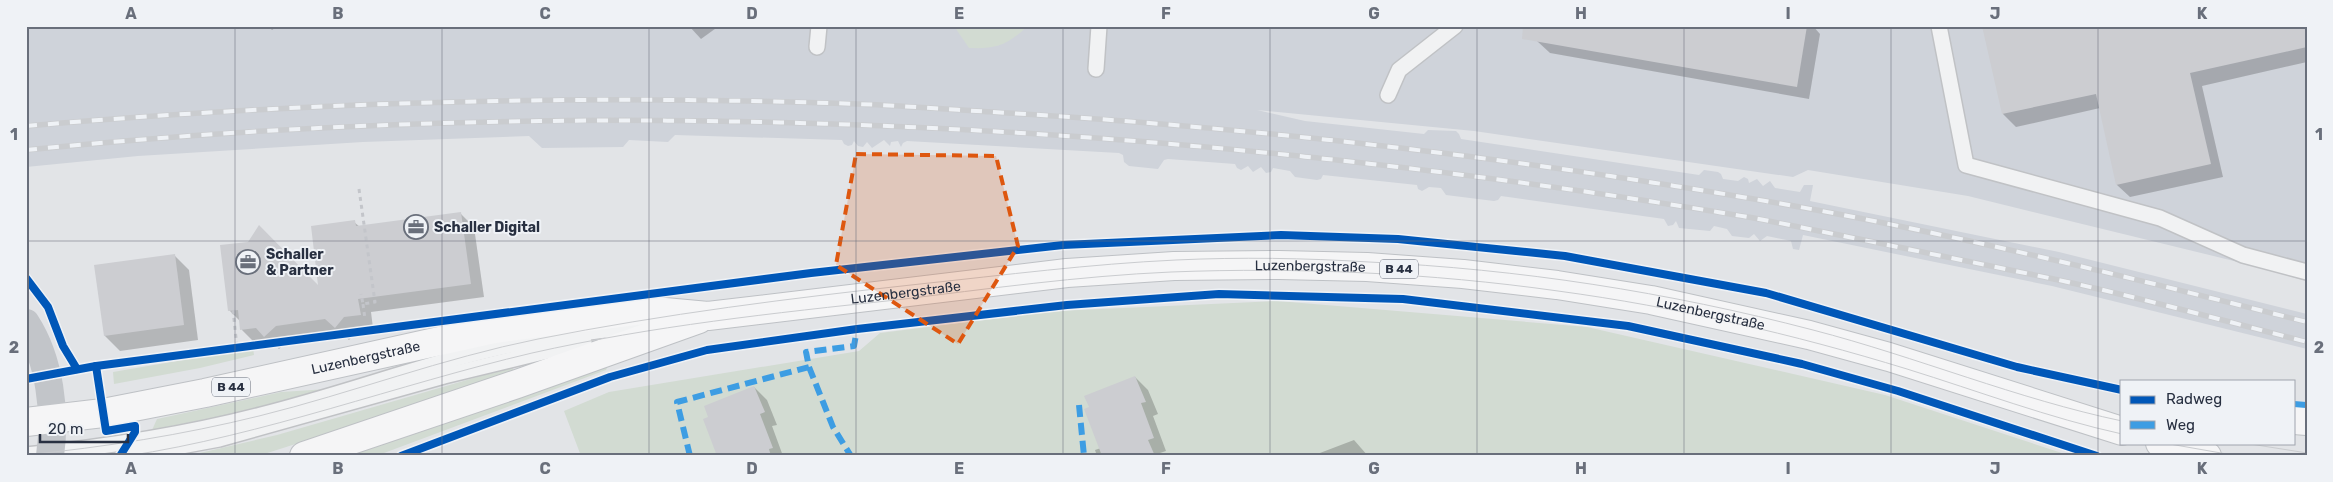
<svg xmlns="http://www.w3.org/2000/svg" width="2333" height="482" font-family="Rubik,sans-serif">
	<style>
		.built { fill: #cfd3da }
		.green { fill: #d2dbd2 }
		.shadow { fill: #0003 }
		.building { fill: #cccdd1 }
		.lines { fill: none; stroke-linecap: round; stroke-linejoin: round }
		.lane-casing { stroke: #c0c2c5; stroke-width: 18 }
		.primary-casing { stroke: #bec1c5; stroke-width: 30 }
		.path { stroke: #c3c5ca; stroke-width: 3; stroke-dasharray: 4 4; stroke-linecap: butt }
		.lane { stroke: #f1f2f3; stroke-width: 15 }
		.secondary { stroke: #c2c5c9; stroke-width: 28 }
		.primary { stroke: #f5f5f6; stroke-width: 28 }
		.tram { stroke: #cacccf; stroke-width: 1 }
		.rail-casing { stroke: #cacccf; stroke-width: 5.5 }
		.rail { stroke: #eff2f6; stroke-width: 4; stroke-dasharray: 11; stroke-linecap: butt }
		.quiet { stroke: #3d9de3; stroke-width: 6; stroke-dasharray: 12 6; stroke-linecap: butt }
		.cycleway-casing { stroke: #eff2f6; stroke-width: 11 }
		.cycleway { stroke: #0057b8; stroke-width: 8 }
		.marked { fill: #de570f; fill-opacity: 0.2; stroke: #de570f; stroke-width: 4; stroke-dasharray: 10 6; stroke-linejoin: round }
		.grid { fill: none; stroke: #696f7b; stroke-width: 1; stroke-opacity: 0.55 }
		.labels { text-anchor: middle; stroke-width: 4; stroke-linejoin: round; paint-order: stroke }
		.shield { fill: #eff2f6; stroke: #646a77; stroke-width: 1 }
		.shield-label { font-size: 12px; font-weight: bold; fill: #283041 }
		.poi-label { font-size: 14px; font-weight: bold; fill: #283041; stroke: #eff2f6; text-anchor: start }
		.street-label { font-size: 14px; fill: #283041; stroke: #eff2f6 }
		.neatline { fill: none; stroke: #696f7b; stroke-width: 2 }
		.grid-label { font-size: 16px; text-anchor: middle; font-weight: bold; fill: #696f7b }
	</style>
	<rect width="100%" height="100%" fill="#e2e4e7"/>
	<polygon class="built" points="26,26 2307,26 2307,281 2238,262 1968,196 1808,170 1793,177 1474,131 1257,110 1305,121 1424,134 1428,130 1456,131 1459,134 1461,139 1699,175 1704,170 1718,172 1721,174 1723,179 1738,181 1744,177 1748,179 1749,183 1757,179 1763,186 1770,181 1775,188 1800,192 1804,185 1813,185 1810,201 2059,252 2307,314 2307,349 2052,286 1803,235 1799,250 1793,249 1791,241 1767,236 1760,241 1754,234 1749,238 1732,236 1727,229 1714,226 1710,231 1679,228 1676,221 1673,225 1668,226 1664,219 1501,196 1498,200 1494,201 1446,195 1441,188 1429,187 1422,191 1418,189 1417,185 1323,175 1321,179 1317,180 1295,177 1290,171 1273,168 1271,172 1266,173 1261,167 1253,172 1248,166 1241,170 1237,168 1235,164 1168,159 1164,160 1158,169 1129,166 1124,162 1123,155 1119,153 907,141 903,143 901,147 898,141 891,142 890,146 884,140 872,148 867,142 863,147 858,146 854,141 852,145 848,146 844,144 842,140 675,135 668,142 629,140 623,147 542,148 529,136 363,142 138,156 26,167"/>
	<g class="green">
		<path d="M954,26H1028C1007,45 997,49 969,48Z"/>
		<polygon points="1278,301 1587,327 1885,395 2071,456 581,456 564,411 609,392 859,351 880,333 1057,311"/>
		<polygon points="253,348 254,355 200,368 114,384 113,372"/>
		<polygon points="604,366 607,368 606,370 376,456 350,456"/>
		<polygon points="512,367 515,374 258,456 187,456 277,435"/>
		<polygon points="328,389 236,413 152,430 157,419 281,392"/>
	</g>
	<g class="shadow">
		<polygon points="268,26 278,26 272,30"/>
		<polygon points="689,26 719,26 701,39"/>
		<polygon points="1539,26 1813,26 1820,34 1809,99 1550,53 1537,41"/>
		<polygon points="1983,26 2307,26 2307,62 2202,86 2223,177 2130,197 2117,185 2100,108 2016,127 2003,114"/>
		<polygon points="461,214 474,227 484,297 371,312 373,328 358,330 349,340 340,332 290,339 279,349 270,341 255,343 242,330 241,322 229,310 320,288 354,222 360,227"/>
		<polygon points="174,255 189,270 198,340 120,351 105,336 96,266"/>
		<polygon points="1135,377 1148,390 1158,414 1153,416 1166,451 1160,453 1161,456 1097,456 1095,450 1101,448"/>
		<polygon points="754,387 767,400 777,425 772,426 783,456 719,456"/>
		<polygon points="1354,440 1368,456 1312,456"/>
	</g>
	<g class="building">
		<polygon points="1523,26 1807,26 1797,87 1522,39"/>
		<polygon points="1982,26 2307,26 2307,47 2190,73 2211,164 2116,185 2096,94 2002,114"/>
		<polygon points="461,212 471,284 358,299 361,315 344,317 335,328 325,319 276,326 264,337 256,328 240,330 238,310 228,311 220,245 248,242 259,225 318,285 311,226 355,220 356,226"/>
		<polygon points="175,254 184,325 104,336 94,265"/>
		<polygon points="1135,376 1146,402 1141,403 1154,438 1148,440 1155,456 1102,456 1084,409 1089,407 1084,396"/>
		<polygon points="754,386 765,412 760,414 773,448 769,449 771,456 717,456 703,419 708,417 704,406"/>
	</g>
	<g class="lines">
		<defs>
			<g id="lane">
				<polyline points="1939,26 1966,165 2160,218 2243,255 2307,272"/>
				<polyline points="817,47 819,26"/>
				<polyline points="1096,69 1099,26"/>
				<polyline points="1388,95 1399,70 1455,26"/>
				<path d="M26,455C106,447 184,435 261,415C353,392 442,357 535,340C576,333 618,329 659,323"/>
				<polyline points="127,456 219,439 444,376 584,342"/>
			</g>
			<g id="primary">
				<polyline points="2294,420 2307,421"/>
				<path id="s1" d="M26,422L103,413L205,393L494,329L643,310L708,316L1067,273L1174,266L1279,265L1367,267L1463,274L1557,285L1651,300L1809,335L1889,357L2122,431"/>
				<polyline points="2160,443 2207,456"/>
				<polyline points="304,456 517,384 699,319"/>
			</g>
		</defs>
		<use href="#lane" class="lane-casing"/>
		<use href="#primary" class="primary-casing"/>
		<g class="path">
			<polyline points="359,189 375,302 363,304 361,294"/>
			<polyline points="363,304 365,319"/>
			<polyline points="233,310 237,347"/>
		</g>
		<use href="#lane" class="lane"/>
		<path class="secondary" d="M26,323C50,360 56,413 50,456"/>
		<use href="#primary" class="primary"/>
		<g class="tram">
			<polyline points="2164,443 2238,456"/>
			<polyline points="2244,443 2307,453"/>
			<path d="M26,455C105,447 182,435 259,416C352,393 443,358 538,339C664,314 792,298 920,284C1005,275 1090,264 1176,260C1240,257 1305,258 1369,262C1519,269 1668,292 1813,330C1917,357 2017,399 2122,421"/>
			<path d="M127,456C265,435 396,385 532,353C652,326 774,313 896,300C987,289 1079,276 1171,272C1299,267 1430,273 1558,291C1676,307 1793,334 1907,369C1978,391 2049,418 2122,434"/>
		</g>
		<defs>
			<g id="rail">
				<path d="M26,126C303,102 581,94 858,104C908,106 958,110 1008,113C1258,128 1507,157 1754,199C1940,230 2124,276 2307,322"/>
				<path d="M26,150C602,92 1184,122 1754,218C1796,226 1837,235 1879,243C1935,255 1992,266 2049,278C2135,296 2221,320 2307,342"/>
			</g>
		</defs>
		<use href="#rail" class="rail-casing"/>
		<use href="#rail" class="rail"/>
		<g class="quiet">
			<polyline points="809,367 833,427 851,456"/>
			<polyline points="2294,404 2307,405"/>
			<polyline points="1079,405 1084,456"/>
			<polyline points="690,456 677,402 809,367 806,352 854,346 857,329"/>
		</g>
		<defs>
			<g id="cycleway">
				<polyline points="26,278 48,307 63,346 77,369"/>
				<polyline points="96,366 106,431 135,426 135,432 120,456"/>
				<polyline points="26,379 96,366 811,273 1063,245 1281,235 1398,239 1565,256 1766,293 2017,367 2122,390"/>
				<polyline points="401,456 610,377 707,350 857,329 1067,305 1219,294 1403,299 1628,326 1802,364 1898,391 2097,456"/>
			</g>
		</defs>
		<use href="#cycleway" class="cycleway-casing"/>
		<use href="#cycleway" class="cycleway"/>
	</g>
	<path class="marked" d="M856,154L996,156L1018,246L958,344L836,265Z"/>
	<path class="grid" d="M235,26V456M442,26V456M649,26V456M856,26V456M1063,26V456M1270,26V456M1477,26V456M1684,26V456M1891,26V456M2098,26V456M26,241H2307"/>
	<defs>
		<symbol id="office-ring" viewBox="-11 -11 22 22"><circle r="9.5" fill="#eff2f6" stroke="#696f7b" stroke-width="1.5"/><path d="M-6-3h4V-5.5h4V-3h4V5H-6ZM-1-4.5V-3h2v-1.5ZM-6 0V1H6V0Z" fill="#696f7b"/></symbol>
	</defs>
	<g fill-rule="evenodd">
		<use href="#office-ring" x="402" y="213" width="28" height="28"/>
		<use href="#office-ring" x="234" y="248" width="28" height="28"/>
	</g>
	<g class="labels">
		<g class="shield">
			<rect x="1380" y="259.5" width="38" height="19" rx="4"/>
			<rect x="212" y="377.5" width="38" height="19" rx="4"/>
		</g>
		<g class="shield-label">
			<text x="1399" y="273">B 44</text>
			<text x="231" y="391">B 44</text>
		</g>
		<g class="poi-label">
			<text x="434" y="232">Schaller Digital</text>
			<text x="266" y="259">Schaller<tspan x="266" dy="16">&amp; Partner</tspan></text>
		</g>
		<g class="street-label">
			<text dy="5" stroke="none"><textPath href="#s1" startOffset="1298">Luzenbergstraße</textPath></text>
			<text dy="5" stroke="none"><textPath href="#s1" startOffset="892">Luzenbergstraße</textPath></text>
			<text dy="5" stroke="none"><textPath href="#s1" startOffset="1702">Luzenbergstraße</textPath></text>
			<text dy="5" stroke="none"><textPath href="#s1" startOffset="346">Luzenbergstraße</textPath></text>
		</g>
	</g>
	<rect width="2333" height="482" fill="none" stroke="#eff2f6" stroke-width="55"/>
	<rect x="2120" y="380" width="175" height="65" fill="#eff2f6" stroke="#9fa4ae"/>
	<rect x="2130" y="396" width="25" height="8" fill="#0057b8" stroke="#9fa4ae"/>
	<text x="2166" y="404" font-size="15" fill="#283041">Radweg</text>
	<rect x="2130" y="421" width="25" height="8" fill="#3d9de3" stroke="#9fa4ae"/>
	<text x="2166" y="430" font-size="15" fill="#283041">Weg</text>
	<path d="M40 434v8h88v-8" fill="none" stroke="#283041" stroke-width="2.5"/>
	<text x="48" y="434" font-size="15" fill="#283041" stroke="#eff2f6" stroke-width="4" paint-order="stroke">20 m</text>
	<rect x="28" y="28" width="2278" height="426" class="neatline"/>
	<g class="grid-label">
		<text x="131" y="19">A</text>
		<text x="338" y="19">B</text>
		<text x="545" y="19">C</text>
		<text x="752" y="19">D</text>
		<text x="959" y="19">E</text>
		<text x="1166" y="19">F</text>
		<text x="1374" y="19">G</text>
		<text x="1581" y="19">H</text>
		<text x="1788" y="19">I</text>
		<text x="1995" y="19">J</text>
		<text x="2202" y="19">K</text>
		<text x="14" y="140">1</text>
		<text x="2319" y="140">1</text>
		<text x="14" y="353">2</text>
		<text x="2319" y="353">2</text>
		<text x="131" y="474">A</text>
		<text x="338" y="474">B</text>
		<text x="545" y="474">C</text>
		<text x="752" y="474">D</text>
		<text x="959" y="474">E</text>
		<text x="1166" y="474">F</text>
		<text x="1374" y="474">G</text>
		<text x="1581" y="474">H</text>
		<text x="1788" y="474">I</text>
		<text x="1995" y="474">J</text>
		<text x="2202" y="474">K</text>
	</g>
</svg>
